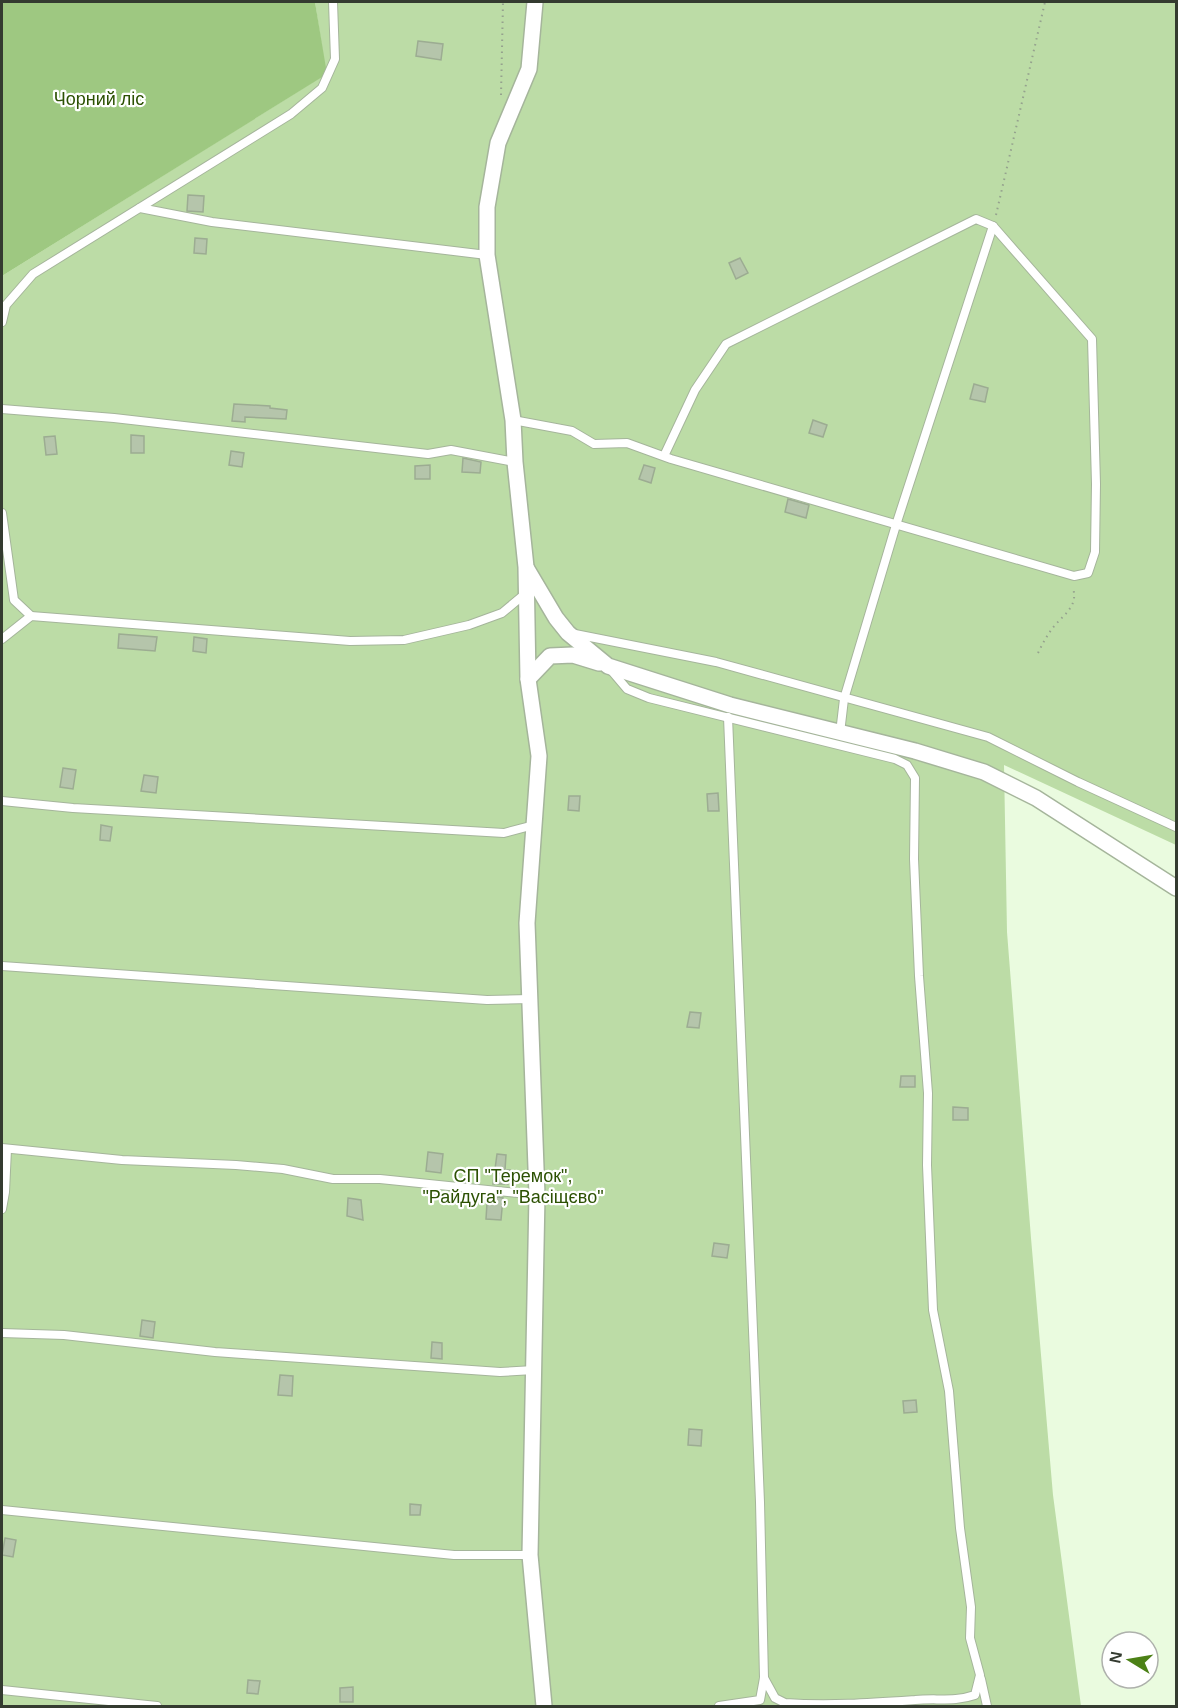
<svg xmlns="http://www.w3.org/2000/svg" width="1178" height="1708" font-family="Helvetica,sans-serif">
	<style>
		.green { fill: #bcdca6 }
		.forest { fill: #9ec881 }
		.building { fill: #b5c5ab; stroke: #9cac92; stroke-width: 1.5 }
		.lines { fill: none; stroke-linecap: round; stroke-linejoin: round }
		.service-casing { stroke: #a5b59b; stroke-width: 10 }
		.minor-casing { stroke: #a5b59b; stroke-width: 18 }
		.path { stroke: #95a28e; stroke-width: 2; stroke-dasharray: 1.5 4.5; stroke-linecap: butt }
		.service { stroke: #fff; stroke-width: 8 }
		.minor { stroke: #fff; stroke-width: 15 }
		.labels { text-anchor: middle; stroke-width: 4.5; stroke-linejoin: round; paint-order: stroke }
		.park-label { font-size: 18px; fill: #2c5103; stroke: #fff }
	</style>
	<rect width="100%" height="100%" fill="#eafbdf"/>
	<polygon class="green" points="315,2 1176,2 1176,845 1004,765 1007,932 1031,1238 1053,1495 1081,1706 2,1706 2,276 326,74"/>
	<polygon class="forest" points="2,2 315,2 327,74 2,276"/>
	<g class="building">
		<polygon points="418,41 443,44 441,60 416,56"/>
		<polygon points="188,195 204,196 203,212 187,211"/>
		<polygon points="195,238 207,239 206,254 194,253"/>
		<polygon points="740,258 748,273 736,279 729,263"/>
		<polygon points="974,384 988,388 985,402 970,399"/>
		<polygon points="234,404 270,406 270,408 287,410 286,419 245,417 245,422 232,421"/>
		<polygon points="813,420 827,425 823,437 809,433"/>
		<polygon points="131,435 144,436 144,453 131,453"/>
		<polygon points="55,436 57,454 46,455 44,437"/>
		<polygon points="231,451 244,453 242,467 229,465"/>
		<polygon points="463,458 481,462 480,473 462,472"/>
		<polygon points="430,465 430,479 415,479 415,466"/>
		<polygon points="644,465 655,468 651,483 639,479"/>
		<polygon points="788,499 809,505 806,518 785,512"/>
		<polygon points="119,634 157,637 155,651 118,648"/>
		<polygon points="194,637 207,639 206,653 193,651"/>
		<polygon points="63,768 76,770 73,789 60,787"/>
		<polygon points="144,775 158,777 156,793 141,791"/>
		<polygon points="718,793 719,811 708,811 707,794"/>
		<polygon points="569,796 580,796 579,811 568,810"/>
		<polygon points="101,825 112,827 110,841 100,840"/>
		<polygon points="690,1012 701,1013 699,1028 687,1027"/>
		<polygon points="901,1076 915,1076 915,1087 900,1087"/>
		<polygon points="953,1107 968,1108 968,1120 953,1120"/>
		<polygon points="428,1152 443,1154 441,1173 426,1171"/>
		<polygon points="497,1154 506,1155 505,1170 510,1170 508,1184 493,1184"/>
		<polygon points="491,1196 503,1198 501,1220 486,1219 487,1203 490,1203"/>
		<polygon points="348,1198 361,1200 363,1220 347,1216"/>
		<polygon points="714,1243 729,1245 727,1258 712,1256"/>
		<polygon points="142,1320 155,1322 153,1338 140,1336"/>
		<polygon points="432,1342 442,1343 442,1359 431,1358"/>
		<polygon points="280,1375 293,1376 292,1396 278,1395"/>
		<polygon points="916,1400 917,1412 904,1413 903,1401"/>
		<polygon points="689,1429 702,1430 701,1446 688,1445"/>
		<polygon points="410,1504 421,1505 420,1515 410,1515"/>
		<polygon points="5,1538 16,1540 13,1557 2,1555"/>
		<polygon points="248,1680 260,1681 258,1694 247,1693"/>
		<polygon points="353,1687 353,1702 340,1702 340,1688"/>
	</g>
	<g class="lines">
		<defs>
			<g id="service">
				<polyline points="140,208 212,222 487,255"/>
				<polyline points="2,322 6,305 33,274 291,114 322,88 335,59 333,2"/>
				<polyline points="2,409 114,418 428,454 451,450 515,462"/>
				<polyline points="513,420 572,431 594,444 627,443 671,459 1074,576 1088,573 1095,552 1096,484 1092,339 993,226 976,219 726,344 695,390 664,456"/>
				<polyline points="2,513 14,600 31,616"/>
				<polyline points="575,634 716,662 988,737 1078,782 1176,827"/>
				<polyline points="2,639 31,616 350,641 404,640 469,625 502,613 526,593"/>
				<path d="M610,669L627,689L649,698L895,759L907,765L915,778L914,859L919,976L928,1093L927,1165L933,1310L949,1391L960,1528L971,1607L970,1638L980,1675L975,1695C955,1702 936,1698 915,1700C871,1703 829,1706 785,1703L775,1698L764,1678"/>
				<polyline points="840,733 844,699 896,525 993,226"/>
				<polyline points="2,801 73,808 504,833 534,825"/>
				<polyline points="2,966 487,1000 530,999"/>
				<polyline points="2,1148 122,1160 236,1165 283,1169 333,1179 380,1179 537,1195"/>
				<polyline points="2,1209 5,1192 7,1149"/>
				<polyline points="2,1333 64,1335 215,1352 500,1372 534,1370"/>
				<polyline points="2,1510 454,1555 530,1555"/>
				<polyline points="981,1679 987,1706"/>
				<polyline points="2,1690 157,1706"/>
				<polyline points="719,1706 760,1700 764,1678 760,1502 728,717"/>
			</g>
			<g id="minor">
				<polyline points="535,2 529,69 498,143 487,207 487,255 513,420 515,462 526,567 528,679 539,756 527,923 537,1195 530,1555 544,1706"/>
				<polyline points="527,569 556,618 568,633 608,666 730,705 915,751 984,772 1036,798 1176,888"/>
				<polyline points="528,679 550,656 573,655 599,663"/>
			</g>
		</defs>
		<use href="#service" class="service-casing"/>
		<use href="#minor" class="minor-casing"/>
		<g class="path">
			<polyline points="501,95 503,2"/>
			<polyline points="996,215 1045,2"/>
			<path d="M1038,653C1043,643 1048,633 1056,624C1066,613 1078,605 1073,588"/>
		</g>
		<use href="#service" class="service"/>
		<use href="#minor" class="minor"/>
	</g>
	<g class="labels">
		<g class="park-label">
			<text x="99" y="105">Чорний ліс</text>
			<text x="513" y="1182">СП "Теремок",<tspan x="513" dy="21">"Райдуга", "Васіщєво"</tspan></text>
		</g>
	</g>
	<rect width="1178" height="1708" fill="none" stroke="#343b30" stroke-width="6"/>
	<g transform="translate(1130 1660) rotate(281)"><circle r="28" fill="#ffffff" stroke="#aeb1ac" stroke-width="1.5"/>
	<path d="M0-4.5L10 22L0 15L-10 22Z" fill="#4c8116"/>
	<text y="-9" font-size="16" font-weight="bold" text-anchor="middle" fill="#343b30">N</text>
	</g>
</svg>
